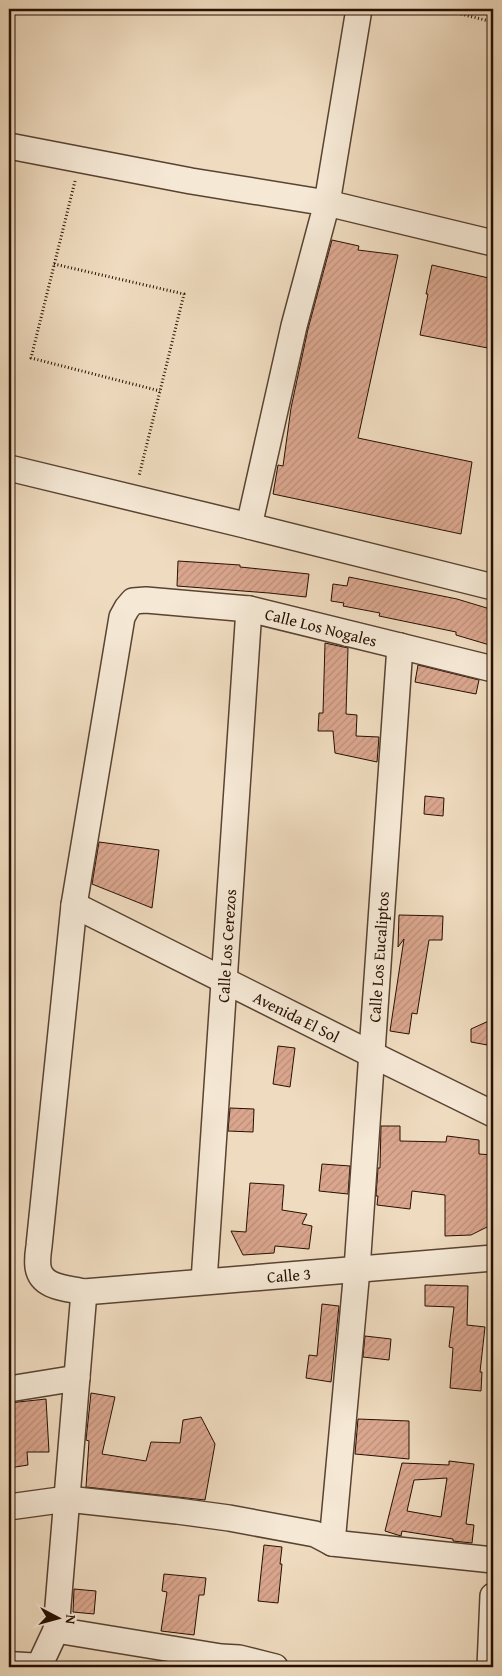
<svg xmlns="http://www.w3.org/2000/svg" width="502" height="1676" font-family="'Gentium Book Plus',serif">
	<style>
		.building { fill: url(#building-hatch); stroke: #271003; fill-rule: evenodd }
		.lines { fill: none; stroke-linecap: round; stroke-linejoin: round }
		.service-casing { stroke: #594332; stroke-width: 15 }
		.minor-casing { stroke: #594332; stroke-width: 28 }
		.path { stroke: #271003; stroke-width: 3; stroke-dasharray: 1 2.5; stroke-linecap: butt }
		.service { stroke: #f5e8d5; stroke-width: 12 }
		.minor { stroke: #f5e8d5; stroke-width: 25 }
		.labels { text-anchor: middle; stroke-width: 5; stroke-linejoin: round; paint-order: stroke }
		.street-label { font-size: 16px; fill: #271003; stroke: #f5e8d5 }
	</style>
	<defs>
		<pattern id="building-hatch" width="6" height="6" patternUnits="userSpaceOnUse" patternTransform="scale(1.25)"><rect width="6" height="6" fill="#daa68e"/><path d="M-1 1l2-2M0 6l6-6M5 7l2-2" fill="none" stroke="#bb8e79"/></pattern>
	</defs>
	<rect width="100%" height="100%" fill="#efdbbf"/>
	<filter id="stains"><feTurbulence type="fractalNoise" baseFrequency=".004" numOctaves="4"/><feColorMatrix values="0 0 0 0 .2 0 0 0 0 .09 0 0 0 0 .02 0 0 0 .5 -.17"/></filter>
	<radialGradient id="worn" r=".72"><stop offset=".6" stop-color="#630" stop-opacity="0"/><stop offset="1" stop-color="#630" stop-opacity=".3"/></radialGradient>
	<g class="building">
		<polygon points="332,240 359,246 358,250 398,255 358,438 472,462 461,534 273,494 278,465 283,466 291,408 297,380 308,329"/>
		<polygon points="432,265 493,279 493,349 420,335 428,294 426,294"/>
		<polygon points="178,561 240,565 240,567 309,574 306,597 269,593 177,586"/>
		<polygon points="349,577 457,599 490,609 488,614 493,616 493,646 456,635 456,632 379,616 380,613 343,606 344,603 331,601 333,584 347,586"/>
		<polygon points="325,643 348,648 346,714 357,715 356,736 379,737 377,762 335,753 333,731 318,731 319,713 323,713"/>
		<polygon points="418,665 479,680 476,694 415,682"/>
		<polygon points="425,796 444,798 443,816 424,814"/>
		<polygon points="99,842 159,850 152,908 92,884"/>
		<polygon points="399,915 443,916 442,940 429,940 417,1014 412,1013 409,1034 390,1031 404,939 398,947"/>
		<polygon points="493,1019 493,1046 471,1042 471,1029"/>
		<polygon points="278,1046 295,1048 290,1087 273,1084"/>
		<polygon points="230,1108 254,1109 253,1132 228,1131"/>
		<polygon points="381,1126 400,1126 400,1141 446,1142 447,1136 479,1140 479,1154 493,1155 493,1224 471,1235 445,1236 445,1195 412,1191 410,1209 377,1205 378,1196 376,1196 378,1168 380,1168"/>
		<polygon points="322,1164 350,1166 348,1194 319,1191"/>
		<polygon points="250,1183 284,1185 282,1210 307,1214 302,1224 312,1226 309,1249 275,1246 274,1253 243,1255 231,1231 246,1232"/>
		<polygon points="425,1285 468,1286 467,1325 485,1327 480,1372 482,1372 481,1391 450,1388 453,1348 449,1347 454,1307 425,1306"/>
		<polygon points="322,1304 339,1306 331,1382 306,1378 309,1355 317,1356"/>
		<polygon points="365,1336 391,1339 389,1360 363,1357"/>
		<polygon points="91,1393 115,1397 102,1454 146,1461 151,1442 180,1443 183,1420 201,1417 215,1444 205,1500 86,1487 89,1441 86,1440"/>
		<polygon points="46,1399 49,1452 27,1452 28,1465 9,1468 9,1403"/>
		<polygon points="358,1419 409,1421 409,1459 355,1454"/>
		<path d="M449,1461L474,1464L466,1524L474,1525L472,1543L453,1541V1539L402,1531L401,1536L385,1531L402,1463L449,1465ZM447,1478L441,1517L407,1511L414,1480Z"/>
		<polygon points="264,1545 282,1547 280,1564 282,1564 278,1603 258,1601"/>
		<polygon points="164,1574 206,1578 204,1595 199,1595 194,1635 161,1631 167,1592 162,1591"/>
		<polygon points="74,1589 96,1591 94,1614 73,1612"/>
	</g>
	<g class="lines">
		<defs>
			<polyline id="service" points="9,1658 42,1660"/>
			<g id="minor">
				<polyline points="359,9 327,203 493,243"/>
				<polyline points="9,146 191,181 327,203 294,326 249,526 493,587"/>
				<polyline points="9,468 249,526"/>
				<path id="s1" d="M493,669L249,609L146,600L133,601L127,608L122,617L74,905L39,1246C38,1253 37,1260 38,1267C41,1288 67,1288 84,1292L493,1258"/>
				<path id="s2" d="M74,905L371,1054L493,1114"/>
				<path id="s3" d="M204,1281L249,609"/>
				<polyline points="9,1389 77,1378"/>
				<polyline points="9,1507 67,1499 177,1511 229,1518 315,1534 332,1543 493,1560"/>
				<path id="s4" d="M332,1543L357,1269L400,646"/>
				<polyline points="56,1630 221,1657 239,1658 275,1667"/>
				<polyline points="42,1667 42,1660 56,1630 84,1292"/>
				<polyline points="490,1667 493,1596"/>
			</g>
		</defs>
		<use href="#service" class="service-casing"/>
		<use href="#minor" class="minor-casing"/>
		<g class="path">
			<polyline points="461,14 493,22"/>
			<polyline points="75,181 31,358 160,391"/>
			<polyline points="54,264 184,294 139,476"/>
		</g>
		<use href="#service" class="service"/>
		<use href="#minor" class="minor"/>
	</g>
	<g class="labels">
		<g class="street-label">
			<text transform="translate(321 627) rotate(14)" y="6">Calle Los Nogales</text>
			<text dy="6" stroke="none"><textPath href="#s3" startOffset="336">Calle Los Cerezos</textPath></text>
			<text dy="6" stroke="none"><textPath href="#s4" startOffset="588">Calle Los Eucaliptos</textPath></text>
			<text dy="6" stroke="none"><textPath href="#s2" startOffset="249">Avenida El Sol</textPath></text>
			<text dy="6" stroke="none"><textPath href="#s1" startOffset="1305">Calle 3</textPath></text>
		</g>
	</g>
	<rect width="502" height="1676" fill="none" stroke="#efdbbf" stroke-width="30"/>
	<rect x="10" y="10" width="482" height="1656" fill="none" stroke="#271003" stroke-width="2.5"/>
	<rect x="15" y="15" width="472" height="1646" fill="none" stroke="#271003"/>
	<g transform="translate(58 1618) rotate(96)" stroke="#f5e8d5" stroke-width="4" paint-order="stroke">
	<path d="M0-4L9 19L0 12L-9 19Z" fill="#271003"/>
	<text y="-8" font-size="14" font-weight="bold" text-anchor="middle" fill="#271003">N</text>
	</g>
	<rect width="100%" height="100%" filter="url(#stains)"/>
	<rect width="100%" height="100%" fill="url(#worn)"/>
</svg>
